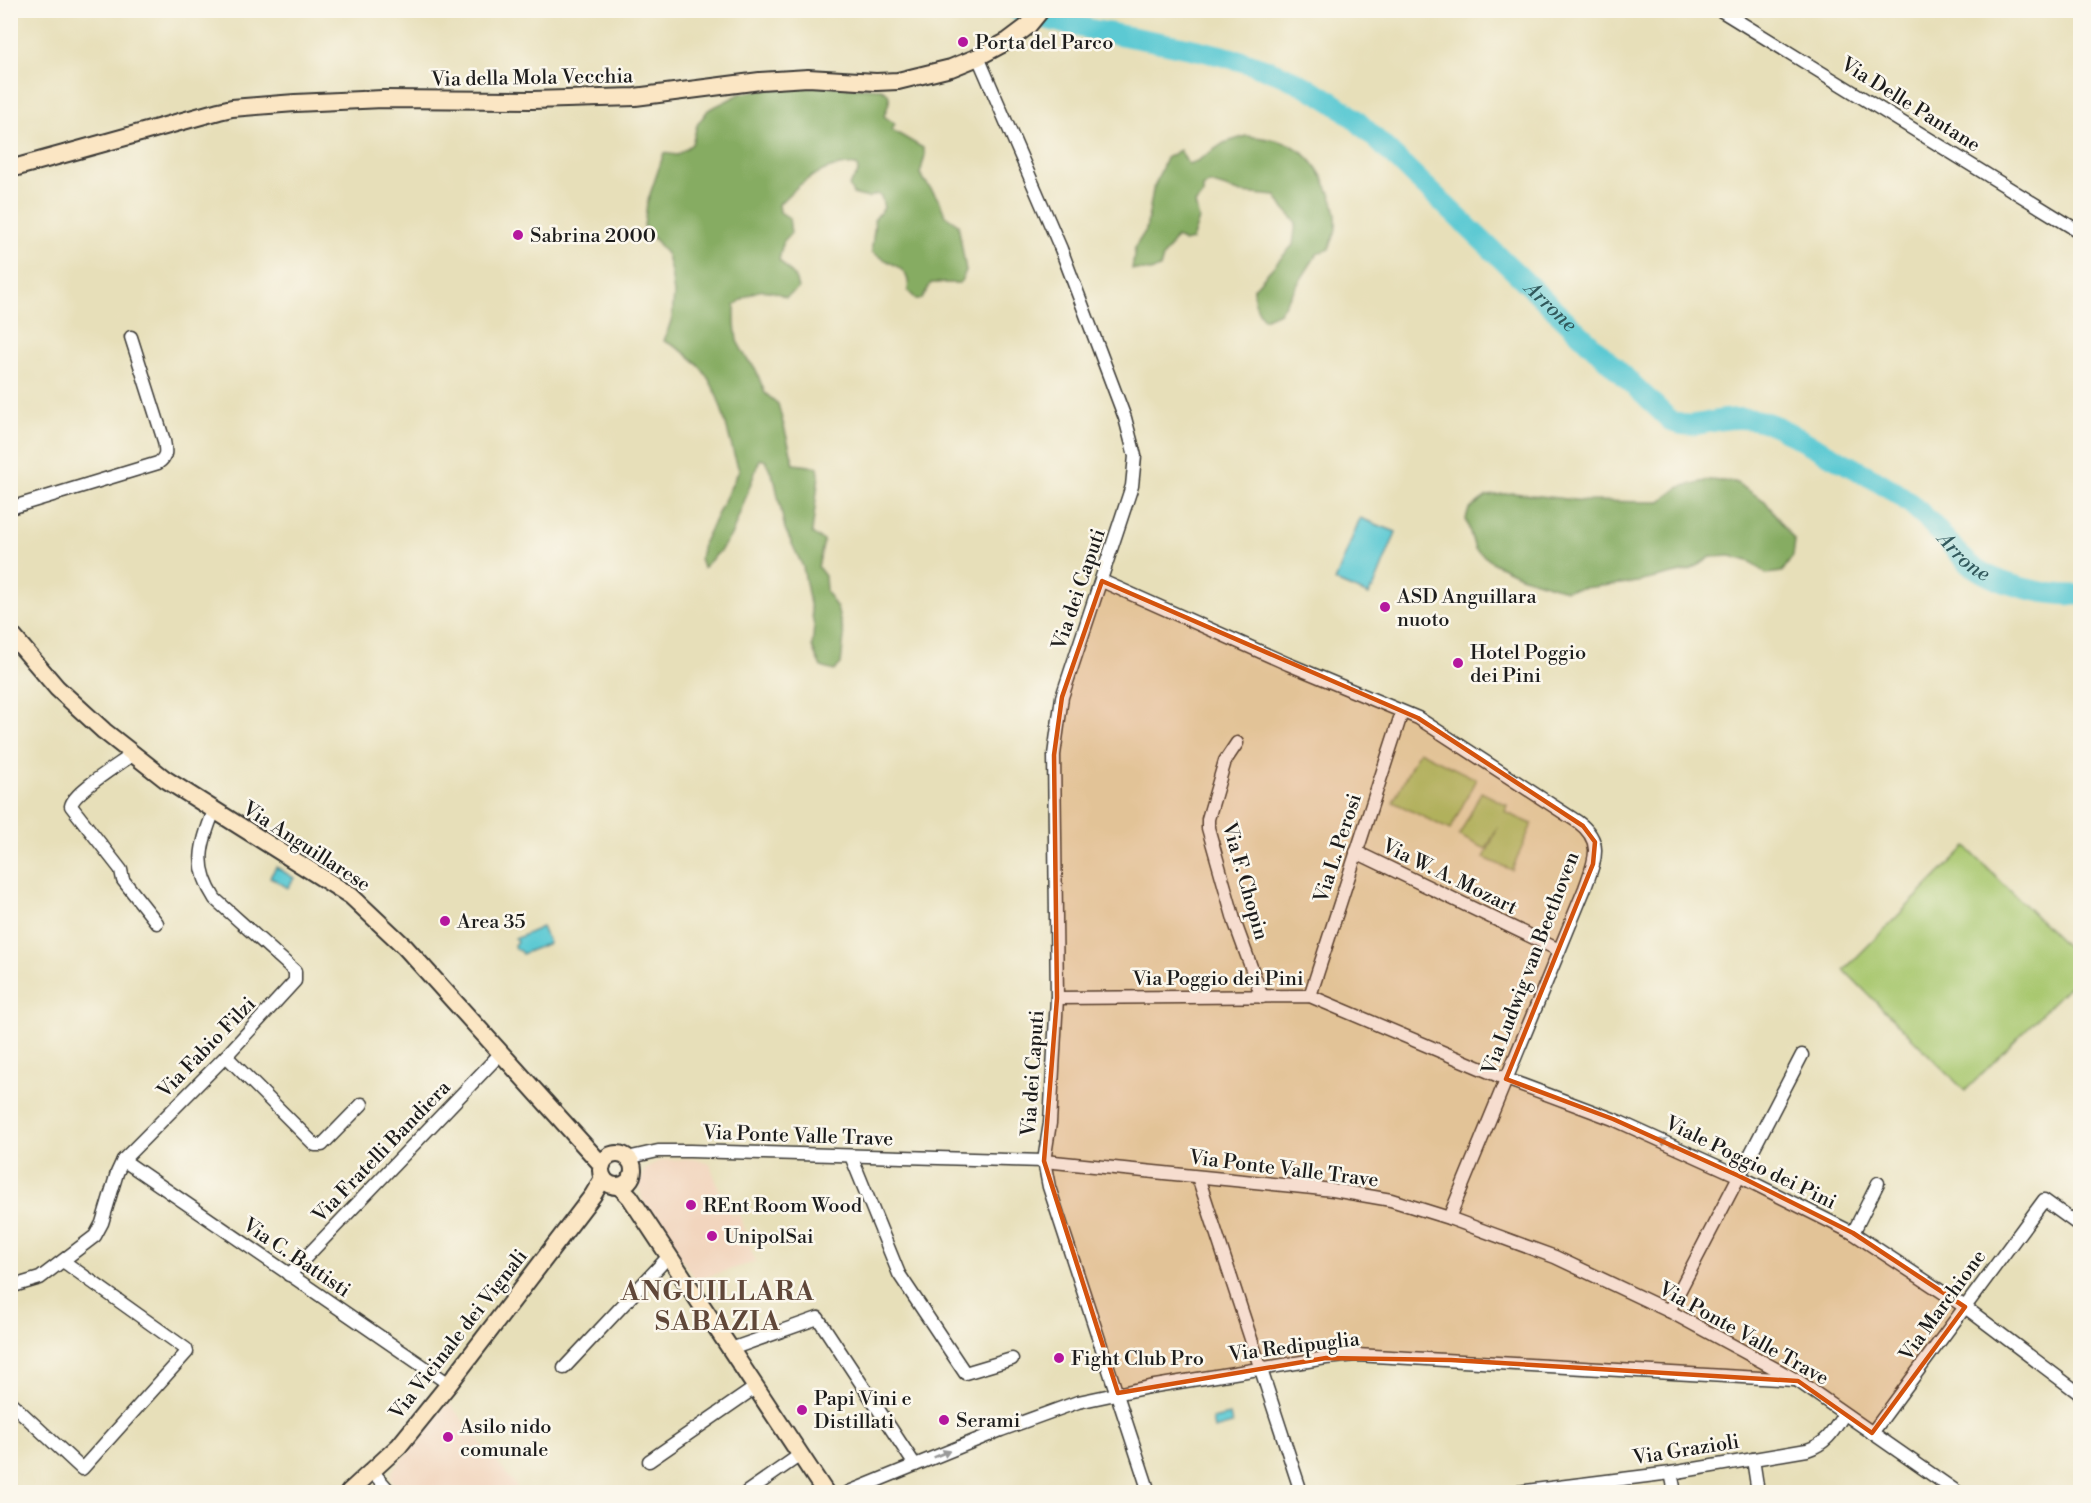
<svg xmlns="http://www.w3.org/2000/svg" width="2091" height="1503" font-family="'Libre Bodoni',serif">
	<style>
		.built { fill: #f2d5be }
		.green { fill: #a9c86f; stroke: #627246; stroke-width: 1.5 }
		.forest { fill: #86ac62; stroke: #51643f; stroke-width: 1.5 }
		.water { fill: #5cc9d3; stroke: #3c7278; stroke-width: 1.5 }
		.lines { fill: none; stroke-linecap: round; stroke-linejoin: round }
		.river { stroke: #5cc9d3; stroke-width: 21 }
		.street-casing { stroke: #3a3934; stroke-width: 15 }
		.secondary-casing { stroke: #3a3934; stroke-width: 20 }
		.street { stroke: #fff; stroke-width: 12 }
		.secondary { stroke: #fbe6c4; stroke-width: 16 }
		.oneway { fill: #999 }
		.marked { fill: #d4530e; fill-opacity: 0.2; stroke: #d4530e; stroke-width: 4.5; stroke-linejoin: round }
		.poi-dot { fill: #b5179e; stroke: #fbf7ec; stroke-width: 2 }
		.labels { text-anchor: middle; stroke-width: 5; stroke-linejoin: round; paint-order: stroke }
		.poi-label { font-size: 20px; fill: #1c1c1c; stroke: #fbf7ec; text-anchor: start }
		.street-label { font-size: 20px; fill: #1c1c1c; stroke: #fbf7ec }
		.water-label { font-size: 21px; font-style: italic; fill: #32595c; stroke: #fbf7ec }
		.district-label { font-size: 26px; font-weight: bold; letter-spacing: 1.5px; fill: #604739; stroke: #fbf7ec }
	</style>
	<rect width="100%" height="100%" fill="#fbf7ec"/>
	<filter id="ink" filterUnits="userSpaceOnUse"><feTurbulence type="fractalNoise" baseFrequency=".0167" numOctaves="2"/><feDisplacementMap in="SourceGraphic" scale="12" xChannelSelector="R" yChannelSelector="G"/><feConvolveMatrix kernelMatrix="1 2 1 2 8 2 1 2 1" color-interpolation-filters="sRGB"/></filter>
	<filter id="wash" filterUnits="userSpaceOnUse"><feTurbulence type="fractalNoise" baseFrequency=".008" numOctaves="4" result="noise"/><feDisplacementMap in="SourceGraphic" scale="24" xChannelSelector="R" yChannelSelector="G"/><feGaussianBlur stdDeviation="1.35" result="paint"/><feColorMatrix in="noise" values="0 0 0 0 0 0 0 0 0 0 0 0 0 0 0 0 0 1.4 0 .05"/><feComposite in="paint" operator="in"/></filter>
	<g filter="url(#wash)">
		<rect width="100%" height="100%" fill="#e7dfb9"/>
		<g class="built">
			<polygon points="694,1159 710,1164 726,1209 733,1215 739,1215 741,1218 755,1262 696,1280 650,1215 642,1200 639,1184 644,1171 655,1163 663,1160"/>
			<polygon points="448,1402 521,1492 401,1492 391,1480 391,1473"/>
		</g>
		<g class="green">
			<polygon points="1419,751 1476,779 1450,830 1393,802"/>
			<polygon points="1481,792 1507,805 1505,812 1532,824 1512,870 1484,858 1498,827 1486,849 1459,836"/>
			<polygon points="1966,847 2080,960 2080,975 1965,1091 1844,970"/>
		</g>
		<g class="forest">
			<path d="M797,86H825L881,89C895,95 888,105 884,116L895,124L892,130L923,148L925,155L920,174L939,200L945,215L958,224L966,271L960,283H931L922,299H916L908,291C912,266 888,264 872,252C871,241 876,231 874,220L884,208L881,196L877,194L868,198L853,194L849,185L858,173L857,165C825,163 801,181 779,204L780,212L789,218L791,233L783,242L779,260L795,277L798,289L786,297C764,286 754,289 735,305V324L737,341L747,359L755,368L765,393L778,404L794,464L818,467L819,475L812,533L824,541L818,567L825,576L826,591L837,608L844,636L841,664L834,671L821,667L812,647L814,626L803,567L785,529L775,482L766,461L760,459L732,534L720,551L703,568L700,558L703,544L739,470C720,416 723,367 664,341L672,318L674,294L671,272L667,255L644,226L647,203L664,153L677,155L692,144L697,125L708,110L742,93Z"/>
			<path d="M1246,136C1263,138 1281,139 1296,148C1318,161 1339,202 1336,227C1336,234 1331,243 1329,249L1317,254L1280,312L1264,319C1256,309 1253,301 1254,288L1293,245L1296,222L1284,209L1276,196L1242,193L1210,183L1203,187V194L1195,204L1199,219L1192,240L1184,242L1176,237L1163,257L1160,268L1150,271L1132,269L1135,247L1146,230L1153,190L1166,158L1180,150L1188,164L1197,161L1224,143Z"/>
			<polygon points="1710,480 1735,482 1765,501 1795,541 1793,556 1782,572 1766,574 1751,562 1731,556 1711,557 1690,570 1638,582 1565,590 1520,576 1495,564 1475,549 1466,519 1469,509 1487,496 1513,493 1584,501 1659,502 1680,487"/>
		</g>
		<g class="water">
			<polygon points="1360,518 1396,532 1373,589 1371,589 1369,595 1335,581"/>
			<polygon points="276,867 294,878 288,888 270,877"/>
			<polygon points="542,927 549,943 522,954 520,951 515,949 514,945 517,942 515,939"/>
			<polygon points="1230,1415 1232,1424 1214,1429 1212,1419"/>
		</g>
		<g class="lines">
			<path class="river" id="s1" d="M1017,10C1038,16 1058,23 1079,27C1174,47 1276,54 1354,118L1671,421C1687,429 1703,423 1720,420C1740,417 1760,418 1778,427C1802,440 1826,453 1850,466C1867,476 1885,484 1901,496C1927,515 1943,538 1965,560C1991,584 2045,596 2080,595"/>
		</g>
	</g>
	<g filter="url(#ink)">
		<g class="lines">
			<defs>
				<g id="street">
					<polyline points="1720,10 2080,232"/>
					<polyline points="978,57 1061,249 1125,418 1135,456 1132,486 1062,697 1054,755 1057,998 1050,1123 1044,1161 1049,1187 1149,1492"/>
					<path d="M10,508L158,463C167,457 166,451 164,441L131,337"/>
					<path d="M1102,581L1288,664L1418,718L1578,822C1605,842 1594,862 1585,888L1449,1218"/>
					<polyline points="1237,743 1225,761 1208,819 1208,828 1235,923 1262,997"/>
					<path d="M133,754C120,764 73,792 71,806L121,870L123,880L157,923"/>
					<polyline points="1356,852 1559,950"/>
					<polyline points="1310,996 1402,712"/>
					<polyline points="1057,998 1310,996 1506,1079 1613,1119 1739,1176 1853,1233 1965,1307 2080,1394"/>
					<polyline points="226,1056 315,1145 322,1145 362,1104"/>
					<polyline points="851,1156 899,1274 965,1373 1012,1359"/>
					<polyline points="627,1158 658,1151 690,1151 1044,1161 1333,1190 1391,1200 1449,1218 1555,1257 1669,1311 1798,1381 1957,1492"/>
					<polyline points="123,1160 449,1384"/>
					<polyline points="1198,1177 1301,1492"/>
					<polyline points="1853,1233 1878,1183"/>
					<polyline points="289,1275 501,1053"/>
					<path d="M10,1287L40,1278L95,1236L102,1223L117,1173L123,1160L226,1056L295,981V971L215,899C194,867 200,845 214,811"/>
					<polyline points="1669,1311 1802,1055"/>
					<polyline points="731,1349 818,1318 915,1465"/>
					<polyline points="564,1368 669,1256"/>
					<polyline points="10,1402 82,1469 187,1352 186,1349 63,1261"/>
					<polyline points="1872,1433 2044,1200 2080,1226"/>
					<polyline points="1753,1459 1758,1492"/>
					<polyline points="649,1461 756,1387"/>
					<polyline points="372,1471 390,1492"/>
					<polyline points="1671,1473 1675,1492"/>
					<polyline points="747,1492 800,1455"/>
					<polyline points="849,1492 1001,1430 1078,1402 1149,1387 1326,1358 1356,1355 1794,1380"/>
					<path d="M1518,1492L1671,1473L1807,1450C1827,1444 1834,1430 1844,1414"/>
				</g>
				<g id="secondary">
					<polyline points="10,169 219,111 232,108 295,103 383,99 532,100 635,97 760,81 808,78 876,82 898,81 951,68 978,57 1008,41 1028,26 1041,10"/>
					<polyline points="10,633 57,688 104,731 165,779 351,896 405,947 602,1165"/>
					<circle cx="617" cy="1170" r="16"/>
					<polyline points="619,1186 630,1197 825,1492"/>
					<polyline points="349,1492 399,1446 449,1384 593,1195 603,1178"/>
				</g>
			</defs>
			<use href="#street" class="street-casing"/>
			<use href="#secondary" class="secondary-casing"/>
			<use href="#street" class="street"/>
			<use href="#secondary" class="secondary"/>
		</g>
		<defs><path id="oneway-solid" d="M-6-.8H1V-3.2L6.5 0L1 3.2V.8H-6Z" transform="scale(1.5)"/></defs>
		<g class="oneway">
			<use href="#oneway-solid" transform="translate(1667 1143) rotate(-156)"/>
			<use href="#oneway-solid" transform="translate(942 1454) rotate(-22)"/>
		</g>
	</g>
	<path class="marked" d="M1102,581L1418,718L1583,826L1595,842L1593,864L1506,1079L1613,1119L1739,1176L1853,1233L1965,1307L1872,1433L1798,1381L1451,1360L1326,1358L1118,1393L1044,1161L1057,998L1054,755L1062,697Z"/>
	<g class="poi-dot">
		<circle cx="963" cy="42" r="6"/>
		<circle cx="518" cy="235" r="6"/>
		<circle cx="1385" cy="607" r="6"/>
		<circle cx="1458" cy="663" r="6"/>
		<circle cx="445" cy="921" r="6"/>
		<circle cx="691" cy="1205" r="6"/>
		<circle cx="712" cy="1236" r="6"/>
		<circle cx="1059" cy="1358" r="6"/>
		<circle cx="802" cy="1410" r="6"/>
		<circle cx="944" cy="1420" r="6"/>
		<circle cx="448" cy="1437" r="6"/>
	</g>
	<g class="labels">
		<g class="poi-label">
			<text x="975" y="49">Porta del Parco</text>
			<text x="530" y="242">Sabrina 2000</text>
			<text x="1397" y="603">ASD Anguillara<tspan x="1397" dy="23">nuoto</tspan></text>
			<text x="1470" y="659">Hotel Poggio<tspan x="1470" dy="23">dei Pini</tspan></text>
			<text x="457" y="928">Area 35</text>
			<text x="703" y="1212">REnt Room Wood</text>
			<text x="724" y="1243">UnipolSai</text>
			<text x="1071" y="1365">Fight Club Pro</text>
			<text x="814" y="1405">Papi Vini e<tspan x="814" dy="23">Distillati</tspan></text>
			<text x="956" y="1427">Serami</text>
			<text x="460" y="1433">Asilo nido<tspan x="460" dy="23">comunale</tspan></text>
		</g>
		<g class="street-label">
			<text transform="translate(532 77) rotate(-1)" y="7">Via della Mola Vecchia</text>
			<text transform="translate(1911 104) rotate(32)" y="7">Via Delle Pantane</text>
			<text transform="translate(1078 589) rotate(-71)" y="7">Via dei Caputi</text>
			<text transform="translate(307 846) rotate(33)" y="7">Via Anguillarese</text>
			<text transform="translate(1337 848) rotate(-72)" y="7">Via L. Perosi</text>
			<text transform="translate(1450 876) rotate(26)" y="7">Via W. A. Mozart</text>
			<text transform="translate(1246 881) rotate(74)" y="7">Via F. Chopin</text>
			<text transform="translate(1530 963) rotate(-69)" y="7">Via Ludwig van Beethoven</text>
			<text x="1218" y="985">Via Poggio dei Pini</text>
			<text transform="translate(206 1047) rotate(-46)" y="7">Via Fabio Filzi</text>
			<text transform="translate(1032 1073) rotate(-86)" y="7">Via dei Caputi</text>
			<text transform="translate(798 1135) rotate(2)" y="7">Via Ponte Valle Trave</text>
			<text transform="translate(381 1151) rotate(-46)" y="7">Via Fratelli Bandiera</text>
			<text transform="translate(1751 1162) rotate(26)" y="7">Viale Poggio dei Pini</text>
			<text transform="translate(1284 1168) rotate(7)" y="7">Via Ponte Valle Trave</text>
			<text transform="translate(297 1257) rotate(34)" y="7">Via C. Battisti</text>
			<text transform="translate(1942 1305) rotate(-54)" y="7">Via Marchione</text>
			<text transform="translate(1744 1333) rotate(29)" y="7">Via Ponte Valle Trave</text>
			<text transform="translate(458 1334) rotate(-52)" y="7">Via Vicinale dei Vignali</text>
			<text transform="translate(1294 1346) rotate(-7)" y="7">Via Redipuglia</text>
			<text transform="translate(1686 1449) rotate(-9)" y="7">Via Grazioli</text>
		</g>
		<g class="water-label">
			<text dy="7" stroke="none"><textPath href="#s1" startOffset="630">Arrone</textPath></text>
			<text dy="7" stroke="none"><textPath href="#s1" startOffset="1134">Arrone</textPath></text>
		</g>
		<g class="district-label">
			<text x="718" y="1300">ANGUILLARA<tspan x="718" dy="30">SABAZIA</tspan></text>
		</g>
	</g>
	<rect width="2091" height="1503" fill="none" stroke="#fbf7ec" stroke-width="36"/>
</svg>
